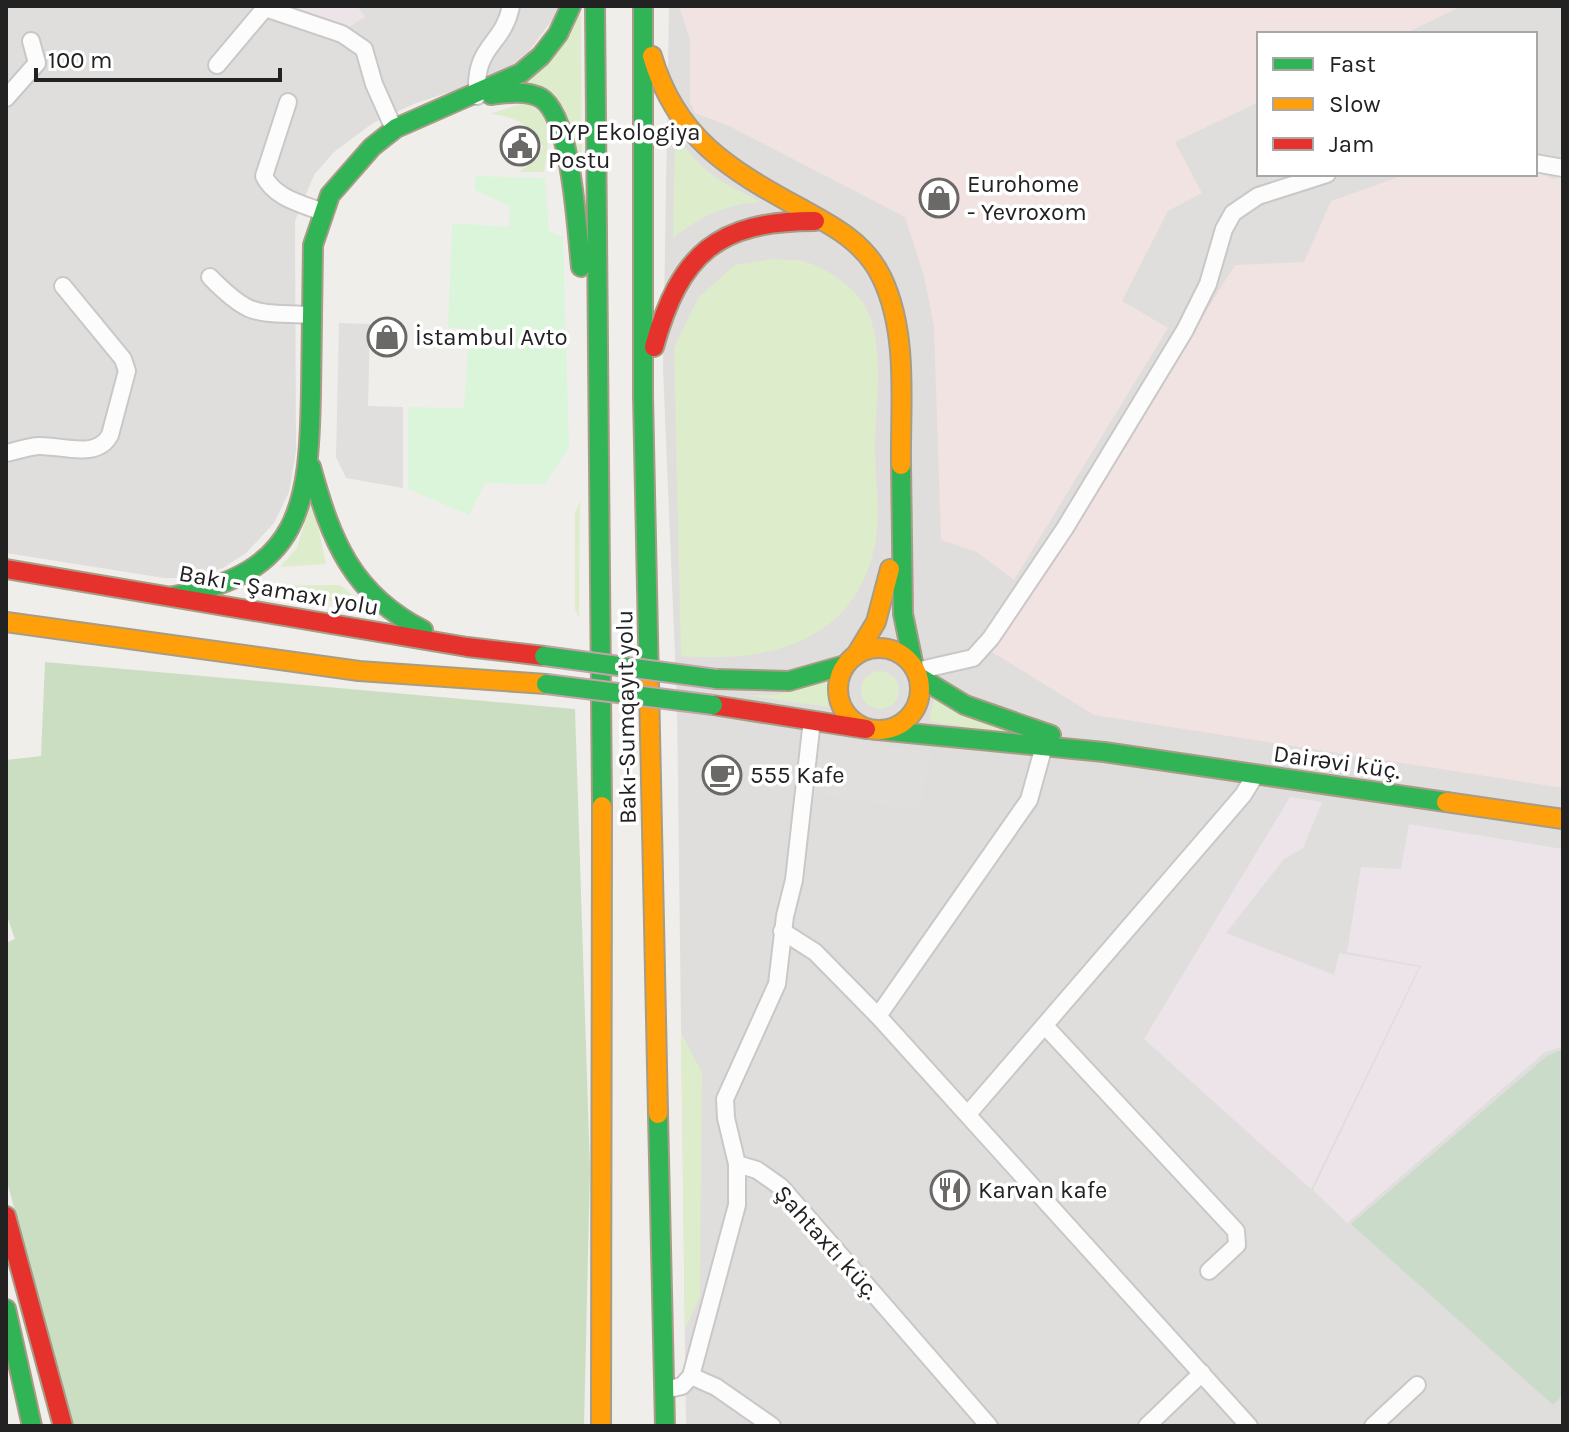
<svg xmlns="http://www.w3.org/2000/svg" width="1569" height="1432" font-family="Karla,sans-serif">
	<style>
		.residential { fill: #dfdedc; fill-rule: evenodd }
		.commercial { fill: #f1e3e1 }
		.industrial { fill: #ede4e9 }
		.grass { fill: #ddeccb }
		.forest { fill: #cbdec1 }
		.cemetery { fill: #cadbca }
		.park { fill: #daf5da }
		.parking { fill: #e0dfde }
		.lines { fill: none; stroke-linecap: round; stroke-linejoin: round }
		.street-casing { stroke: #c9c8c7; stroke-width: 20 }
		.fast-casing { stroke: #a79c86; stroke-width: 22 }
		.slow-casing { stroke: #a79c86; stroke-width: 22 }
		.jam-casing { stroke: #a79c86; stroke-width: 22 }
		.street { stroke: #fdfcfc; stroke-width: 16 }
		.fast { stroke: #30b455; stroke-width: 18 }
		.slow { stroke: #ff9f0a; stroke-width: 18 }
		.jam { stroke: #e5322d; stroke-width: 18 }
		.fast-bridge-casing { stroke: #c5a2ac; stroke-width: 22; stroke-linecap: butt }
		.fast-bridge { stroke: #30b455; stroke-width: 18 }
		.labels { text-anchor: middle; stroke-width: 7; stroke-linejoin: round; paint-order: stroke }
		.poi-label { font-size: 24px; fill: #222; stroke: #fff; text-anchor: start }
		.street-label { font-size: 24px; fill: #222; stroke: #fff }
	</style>
	<rect width="100%" height="100%" fill="#f0eeeb"/>
	<g class="residential">
		<polygon points="6,6 563,6 514,71 416,103 373,123 334,152 314,175 295,221 296,451 289,492 274,523 246,553 223,568 188,578 164,578 6,553"/>
		<path d="M669,6H1563V1426H686L677,704L663,369ZM1259,34H1535V174H1259Z"/>
	</g>
	<g class="commercial">
		<polygon points="679,6 1462,6 1404,34 1259,34 1259,102 1175,142 1202,193 1168,211 1122,301 1168,328 1014,580 977,552 941,540 934,327 924,276 905,217 729,126 695,113 690,102 690,40"/>
		<polygon points="1535,172 1553,179 1563,176 1563,788 1094,715 992,652 1235,265 1304,262 1331,201 1407,174"/>
	</g>
	<g class="industrial">
		<polygon points="291,6 357,6 365,17 346,29"/>
		<polygon points="1290,797 1322,802 1303,848 1284,859 1226,933 1334,975 1339,953 1419,967 1311,1189 1144,1039"/>
		<polygon points="1409,824 1563,849 1563,1046 1545,1052 1347,1223 1313,1190 1421,966 1347,952 1361,867 1401,869"/>
	</g>
	<g class="grass">
		<polygon points="581,13 582,215 561,105 522,84"/>
		<path d="M524,103C556,114 548,144 544,172H519L537,159L543,147C532,125 513,116 490,114Z"/>
		<path d="M675,133C700,171 720,182 761,202C725,204 701,216 673,238Z"/>
		<path d="M773,259C784,260 798,259 809,263C828,269 858,290 866,308C885,346 876,399 875,441C874,472 881,507 876,538C859,642 771,663 681,656L674,348L698,298L735,265Z"/>
		<polygon points="312,498 326,564 280,567 297,548"/>
		<polygon points="580,501 579,619 575,609 575,513"/>
		<polygon points="340,585 366,606 252,591 260,586"/>
		<circle cx="880" cy="690" r="19"/>
		<polygon points="832,678 828,707 745,695 776,695"/>
		<polygon points="934,698 1031,737 929,721"/>
		<polygon points="681,1032 702,1073 700,1297 685,1329"/>
	</g>
	<polygon class="forest" points="45,662 575,709 590,1169 584,1426 74,1426 6,1178 6,943 15,939 6,913 6,760 41,756"/>
	<polygon class="cemetery" points="1563,1049 1563,1395 1553,1405 1351,1224 1547,1056"/>
	<polygon class="park" points="475,176 545,178 549,231 563,237 569,447 545,484 485,483 469,515 408,489 408,407 464,408 469,330 448,327 452,223 509,227 510,206 475,190"/>
	<g class="parking">
		<polygon points="339,323 370,324 368,406 403,407 403,488 346,478 336,457"/>
		<polygon points="818,735 932,753 919,810 811,793"/>
	</g>
	<g class="lines">
		<defs>
			<g id="street">
				<polyline points="217,65 265,8 342,34 364,49 374,84 394,129"/>
				<path d="M477,96C474,43 503,47 511,6"/>
				<polyline points="6,98 37,63 31,41"/>
				<path d="M288,102L264,176C274,197 299,203 320,211"/>
				<polyline points="1535,163 1563,168"/>
				<path d="M210,277C251,319 256,312 312,315"/>
				<path d="M6,453C16,451 27,447 38,446C61,445 97,460 110,435L127,371L123,359L63,286"/>
				<polyline points="916,671 973,658 991,638 1065,528 1185,330 1208,284 1224,229 1233,213 1258,196 1327,174"/>
				<polyline points="812,720 794,880 785,916 777,984 725,1099 726,1118 737,1164 757,1170 781,1187 989,1426"/>
				<polyline points="1044,746 1029,800 878,1016 1249,1426"/>
				<polyline points="782,931 815,952 878,1016"/>
				<polyline points="1046,1027 1236,1231 1237,1245 1209,1271"/>
				<polyline points="968,1114 1243,795 1256,774"/>
				<polyline points="691,1376 716,1387 772,1426"/>
				<polyline points="665,1390 682,1386 691,1376 737,1205 737,1164"/>
				<polyline points="1147,1426 1202,1373"/>
				<polyline points="1373,1426 1417,1385"/>
			</g>
			<g id="fast">
				<polyline points="595,6 602,806"/>
				<polyline points="643,6 643,396 649,685"/>
				<path d="M491,95C507,93 526,90 541,98C572,117 577,232 581,267"/>
				<polyline points="901,465 903,614 914,667"/>
				<path d="M311,467C331,540 352,594 423,630"/>
				<path d="M174,596C302,573 309,505 311,391C312,342 312,294 313,245L330,195L372,147L396,128L521,73L541,56L558,34L571,6"/>
				<polyline points="919,677 965,705 1051,735"/>
				<polyline points="716,679 789,681 845,665"/>
				<polyline points="878,730 1104,752 1446,802"/>
				<polyline points="658,1114 665,1426"/>
				<polyline points="6,1309 32,1426"/>
			</g>
			<g id="slow">
				<path d="M652,56C676,138 729,169 800,208C833,226 865,242 882,278C909,335 900,405 901,465"/>
				<polyline points="6,622 359,671 546,684"/>
				<circle cx="879" cy="689" r="41"/>
				<polyline points="856,655 876,622 890,569"/>
				<polyline points="649,685 658,1114"/>
				<polyline points="1446,802 1563,819"/>
				<polyline points="601,1426 602,806"/>
			</g>
			<g id="jam">
				<path d="M654,347C680,254 717,221 815,221"/>
				<polyline points="6,569 467,647 544,656"/>
				<polyline points="713,705 866,729"/>
				<polyline points="6,1216 63,1426"/>
			</g>
		</defs>
		<use href="#street" class="street-casing"/>
		<use href="#fast" class="fast-casing"/>
		<use href="#slow" class="slow-casing"/>
		<use href="#jam" class="jam-casing"/>
		<use href="#street" class="street"/>
		<use href="#fast" class="fast"/>
		<use href="#slow" class="slow"/>
		<use href="#jam" class="jam"/>
		<defs>
			<g id="fast-bridge">
				<polyline points="544,656 716,679"/>
				<polyline points="546,684 713,705"/>
			</g>
		</defs>
		<use href="#fast-bridge" class="fast-bridge-casing"/>
		<use href="#fast-bridge" class="fast-bridge"/>
	</g>
	<defs>
		<symbol id="civic-ring" viewBox="-11 -11 22 22"><circle r="9.5" fill="#fff" stroke="#6a6968" stroke-width="1.5"/><path d="M-.6-6.5H3V-4.5H.6V-3L4-1V1h2V6H-6V1h2V-1L-.6-3ZM-1.2 2.5V6h2.4V2.5Z" fill="#6a6968"/></symbol>
		<symbol id="shop-ring" viewBox="-11 -11 22 22"><circle r="9.5" fill="#fff" stroke="#6a6968" stroke-width="1.5"/><path d="M-5-2.5h2.3a2.7 3.5 0 0 1 5.4 0H5L5.5 6h-11ZM-1.5-2.5h3a1.5 2.3 0 0 0-3 0Z" fill="#6a6968"/></symbol>
		<symbol id="cafe-ring" viewBox="-11 -11 22 22"><circle r="9.5" fill="#fff" stroke="#6a6968" stroke-width="1.5"/><path d="M-5.5-4.5H6V0H3Q3 3.5 0 3.5H-2.5Q-5.5 3.5-5.5 0ZM3-3.2v2h1.7v-2ZM-6 4.5H4V6H-6Z" fill="#6a6968"/></symbol>
		<symbol id="restaurant-ring" viewBox="-11 -11 22 22"><circle r="9.5" fill="#fff" stroke="#6a6968" stroke-width="1.5"/><path d="M-5-6h1v4h1v-4h1v4h1v-4h1v5L-1.5 .5V6h-2V.5L-5-1ZM5-6V6H3V1.5H1.5Q1.5-4 5-6Z" fill="#6a6968"/></symbol>
	</defs>
	<g fill-rule="evenodd">
		<use href="#civic-ring" x="498" y="124" width="44" height="44"/>
		<use href="#shop-ring" x="917" y="176" width="44" height="44"/>
		<use href="#shop-ring" x="365" y="315" width="44" height="44"/>
		<use href="#cafe-ring" x="700" y="753" width="44" height="44"/>
		<use href="#restaurant-ring" x="928" y="1168" width="44" height="44"/>
	</g>
	<g class="labels">
		<g class="poi-label">
			<text x="548" y="140">DYP Ekologiya<tspan x="548" dy="28">Postu</tspan></text>
			<text x="967" y="192">Eurohome<tspan x="967" dy="28">- Yevroxom</tspan></text>
			<text x="415" y="345">İstambul Avto</text>
			<text x="750" y="783">555 Kafe</text>
			<text x="978" y="1198">Karvan kafe</text>
		</g>
		<g class="street-label">
			<text transform="translate(279 590) rotate(10)" y="8">Bakı - Şamaxı yolu</text>
			<text transform="translate(626 717) rotate(-91)" y="8">Bakı-Sumqayıt yolu</text>
			<text transform="translate(1337 762) rotate(8)" y="8">Dairəvi küç.</text>
			<text transform="translate(827 1242) rotate(48)" y="8">Şahtaxtı küç.</text>
		</g>
	</g>
	<rect width="1569" height="1432" fill="none" stroke="#222222" stroke-width="16"/>
	<rect x="1257" y="32" width="280" height="144" fill="#ffffff" stroke="#a7a7a7" stroke-width="2"/>
	<rect x="1273" y="58" width="40" height="12" fill="#30b455" stroke="#a7a7a7" stroke-width="2"/>
	<text x="1329" y="72" font-size="24" fill="#222222">Fast</text>
	<rect x="1273" y="98" width="40" height="12" fill="#ff9f0a" stroke="#a7a7a7" stroke-width="2"/>
	<text x="1329" y="112" font-size="24" fill="#222222">Slow</text>
	<rect x="1273" y="138" width="40" height="12" fill="#e5322d" stroke="#a7a7a7" stroke-width="2"/>
	<text x="1329" y="152" font-size="24" fill="#222222">Jam</text>
	<path d="M36 68v12h244v-12" fill="none" stroke="#222222" stroke-width="4"/>
	<text x="48" y="68" font-size="24" fill="#222222" stroke="#ffffff" stroke-width="6" paint-order="stroke">100 m</text>
</svg>
